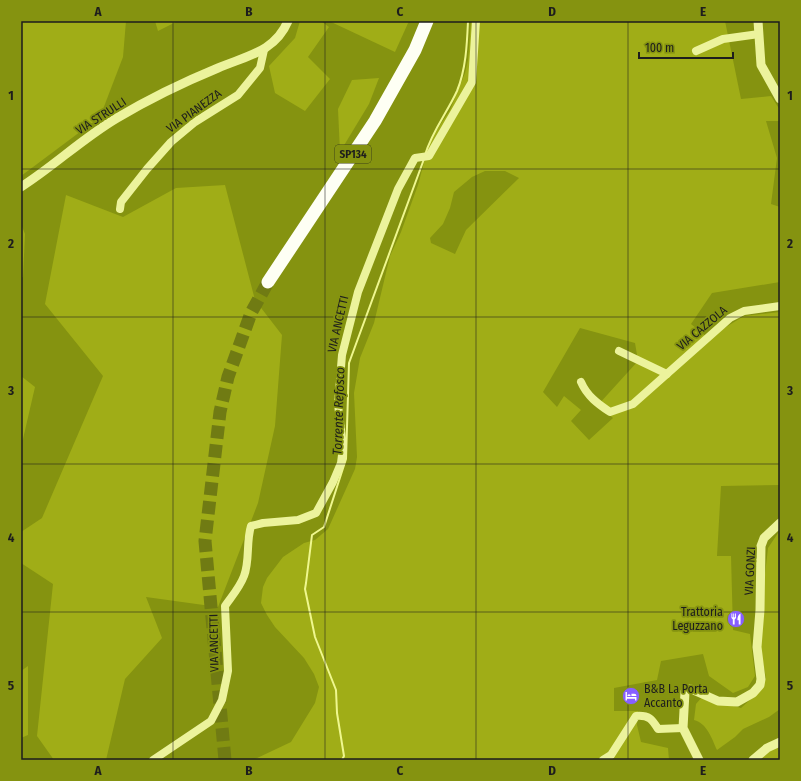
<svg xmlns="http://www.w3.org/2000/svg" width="801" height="781" font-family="'Fira Sans Condensed',sans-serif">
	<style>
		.green { fill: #a0ad17; fill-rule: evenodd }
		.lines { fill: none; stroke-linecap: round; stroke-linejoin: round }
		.stream { stroke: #eff78e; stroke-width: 2 }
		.trunk-tunnel { stroke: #707b13; stroke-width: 13; stroke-dasharray: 13 6; stroke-linecap: butt }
		.minor { stroke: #ecf39c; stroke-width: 8 }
		.tertiary { stroke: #ecf39c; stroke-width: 9 }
		.trunk { stroke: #fefff4; stroke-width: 13 }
		.grid { fill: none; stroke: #1d1d1d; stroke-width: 1; stroke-opacity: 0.55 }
		.labels { text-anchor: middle; stroke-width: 3.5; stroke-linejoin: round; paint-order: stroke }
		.shield { fill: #859310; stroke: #3c4019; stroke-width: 1 }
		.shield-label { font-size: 11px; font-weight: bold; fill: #1d1d1d }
		.street-label { font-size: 12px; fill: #1d1d1d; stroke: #859310 }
		.poi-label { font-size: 12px; fill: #1d1d1d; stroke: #859310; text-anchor: end }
		.water-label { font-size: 13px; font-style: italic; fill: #1c1d19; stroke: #859310 }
		.neatline { fill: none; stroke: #1d1d1d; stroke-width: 1.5 }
		.grid-label { font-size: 13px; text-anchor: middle; font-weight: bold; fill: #1d1d1d }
	</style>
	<rect width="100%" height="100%" fill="#859310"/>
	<g class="green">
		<polygon points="21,21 126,21 123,57 100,117 21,176"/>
		<polygon points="155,21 178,21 158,31"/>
		<polygon points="300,21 321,21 329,27 308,57 330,79 305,111 275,93 269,66 295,38"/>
		<polygon points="329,21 409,21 395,52"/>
		<path d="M471,21H725L741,99L771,96L780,110V121H766L777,158L771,204L780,207V282L712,293L691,324L708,338L744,316L780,312V485L721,486L717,556H731L733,630L750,634L755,676L748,687L733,693L709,676L703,654L661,661L657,680L614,688V711H638L637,725L641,742L668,748L669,760H253L291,742L315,703L319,687L314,674L304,658L275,627L267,615L261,603L263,587L267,578L283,557L304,543L315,540L328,529L355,469L357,457L354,393L360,358L374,323L390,256L401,232L418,185L430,140L450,110L465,73L468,60ZM485,171H505L519,178L466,230L455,254L431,243L430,238L443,224L450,208L454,192L472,177ZM580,328L635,343L638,361L598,405L613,418L589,440L571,421L581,410L564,396L557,407L543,392Z"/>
		<polygon points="379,78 369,104 340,152 338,109 352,80"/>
		<polygon points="225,185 255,300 282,335 275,426 258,503 218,607 146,597 162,638 125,679 106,760 54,760 37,736 53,584 21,563 21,532 42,518 103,376 45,304 66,195 123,217 176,188"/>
		<polygon points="21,224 25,234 23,277 21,278"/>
		<polygon points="21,376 35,387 23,439 21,442"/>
		<path d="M780,530V709L769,717L743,729L735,737L717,750C712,739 707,723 694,720L696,704L702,697L741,708L752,698L766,678L758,636L768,548Z"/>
		<polygon points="28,666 28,735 21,738 21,671"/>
		<polygon points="780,746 780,760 757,760 772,747"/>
	</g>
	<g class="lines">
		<g class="stream">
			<path d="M425,155C432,131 447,113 457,91C466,69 467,44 468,21"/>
			<polyline points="342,760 344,756 337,713 336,690 315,637 305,589 306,583 312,535 324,527 346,459 349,363 424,159"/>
		</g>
		<polyline class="trunk-tunnel" points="225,760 205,541 220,412 228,377 251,313 268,282"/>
		<g class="minor">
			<polyline points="696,51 723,39 759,34"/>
			<polyline points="120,209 121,202 147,169 171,142 195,122 238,95 260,68 264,50"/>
			<polyline points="619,351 667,374"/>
			<path d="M581,382C587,396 598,404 610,412L633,404L730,318L744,311L780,306"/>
			<path d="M153,760L211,721L222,700L228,671L225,606C232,596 240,587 244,576C250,561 246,542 251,526L263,523L298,520L316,513L333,482L341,463L343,447L338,404L342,355L358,292L398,189L415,158L429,156L472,82L476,21"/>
			<path d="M603,760L611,755L636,716C649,715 652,719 658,729L683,728"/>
		</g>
		<g class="tertiary">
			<polyline points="758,21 761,65 780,99"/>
			<path d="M21,187C54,166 83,138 117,118C149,99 184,82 218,68C246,56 275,52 288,21"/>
			<polyline points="699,760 683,728 685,692 687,689 691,689 718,701 737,702 753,693 760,685 761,679 757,647 760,610 761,546 764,538 780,523"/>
			<polyline points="753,760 767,748 780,742"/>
		</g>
		<polyline class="trunk" points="268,282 375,121 415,50 427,21"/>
	</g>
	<path class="grid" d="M173,21V760M325,21V760M476,21V760M628,21V760M21,169H780M21,317H780M21,464H780M21,612H780"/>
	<defs>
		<symbol id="restaurant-disc" viewBox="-11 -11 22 22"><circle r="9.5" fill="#875fff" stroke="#859310"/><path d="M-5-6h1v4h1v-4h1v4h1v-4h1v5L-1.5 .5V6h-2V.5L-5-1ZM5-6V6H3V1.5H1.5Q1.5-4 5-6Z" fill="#fff"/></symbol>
		<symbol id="hotel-disc" viewBox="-11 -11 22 22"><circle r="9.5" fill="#875fff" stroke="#859310"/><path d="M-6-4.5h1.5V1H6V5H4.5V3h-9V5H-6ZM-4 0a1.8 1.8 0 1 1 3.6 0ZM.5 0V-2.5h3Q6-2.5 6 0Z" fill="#fff"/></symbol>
	</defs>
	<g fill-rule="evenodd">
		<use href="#restaurant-disc" x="726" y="609" width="20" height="20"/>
		<use href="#hotel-disc" x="621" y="686" width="20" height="20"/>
	</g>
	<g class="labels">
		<rect class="shield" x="335" y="145" width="36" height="18" rx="3"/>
		<g class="shield-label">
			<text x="353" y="158">SP134</text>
		</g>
		<g class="street-label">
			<text transform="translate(194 111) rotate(-36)" y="4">VIA PIANEZZA</text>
			<text transform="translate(101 116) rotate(-33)" y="4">VIA STRULLI</text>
			<text transform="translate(338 324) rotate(-77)" y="4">VIA ANCETTI</text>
			<text transform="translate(702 328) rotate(-40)" y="4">VIA CAZZOLA</text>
			<text transform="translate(750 571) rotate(-87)" y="4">VIA GONZI</text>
			<text transform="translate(214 643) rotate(-91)" y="4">VIA ANCETTI</text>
		</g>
		<g class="poi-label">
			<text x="723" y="616">Trattoria<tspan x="723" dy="14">Leguzzano</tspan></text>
			<text x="644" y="693" text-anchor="start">B&amp;B La Porta<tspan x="644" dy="14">Accanto</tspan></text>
		</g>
		<g class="water-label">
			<text transform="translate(338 411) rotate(-88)" y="5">Torrente Refosco</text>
		</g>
	</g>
	<rect width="801" height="781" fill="none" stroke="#859310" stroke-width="44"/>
	<path d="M639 52v6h94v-6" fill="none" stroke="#1d1d1d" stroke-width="2"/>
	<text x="645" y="52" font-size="12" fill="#1d1d1d" stroke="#859310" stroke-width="3" paint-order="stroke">100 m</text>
	<rect x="22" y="22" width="757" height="737" class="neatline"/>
	<g class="grid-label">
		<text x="98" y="16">A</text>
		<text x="249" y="16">B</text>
		<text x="400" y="16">C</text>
		<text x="552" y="16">D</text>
		<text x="703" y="16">E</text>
		<text x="11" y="100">1</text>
		<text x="790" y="100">1</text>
		<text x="11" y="248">2</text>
		<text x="790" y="248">2</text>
		<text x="11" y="395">3</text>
		<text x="790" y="395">3</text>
		<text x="11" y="542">4</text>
		<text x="790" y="542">4</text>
		<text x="11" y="690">5</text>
		<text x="790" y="690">5</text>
		<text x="98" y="775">A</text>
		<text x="249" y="775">B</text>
		<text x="400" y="775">C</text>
		<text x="552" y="775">D</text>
		<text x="703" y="775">E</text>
	</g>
</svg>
